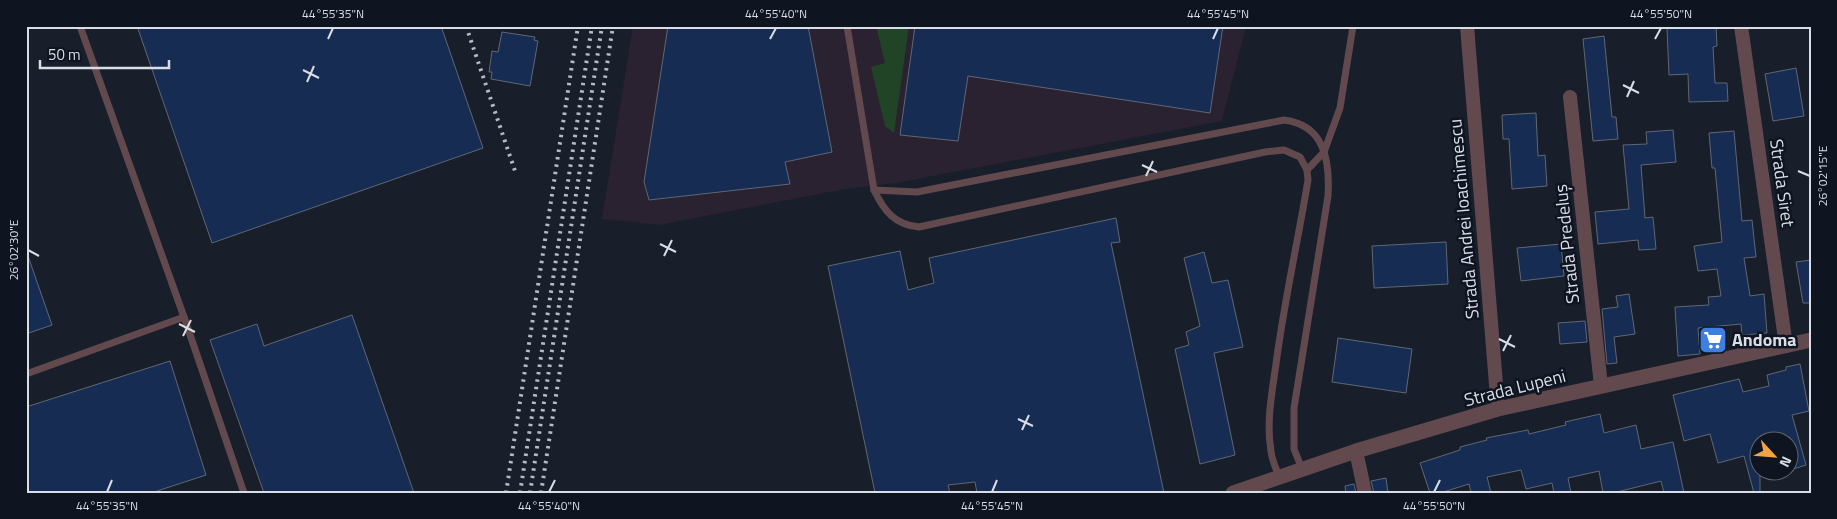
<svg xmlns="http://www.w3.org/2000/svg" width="1837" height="519" font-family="'Titillium Web',sans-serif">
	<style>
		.commercial { fill: #2a2131 }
		.green { fill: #214427 }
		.building { fill: #162c53; stroke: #5f6775 }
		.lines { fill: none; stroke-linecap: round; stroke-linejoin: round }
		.service { stroke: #62494e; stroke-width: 7 }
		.minor { stroke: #62494e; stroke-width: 14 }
		.tertiary { stroke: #62494e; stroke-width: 15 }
		.rail { stroke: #b5bac3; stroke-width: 4; stroke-dasharray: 2.5 5; stroke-linecap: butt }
		.ticks { fill: none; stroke: #d9dde6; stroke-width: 2 }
		.labels { text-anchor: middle; stroke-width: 5; stroke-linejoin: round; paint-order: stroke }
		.street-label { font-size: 18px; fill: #d9dde6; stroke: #0f1520 }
		.poi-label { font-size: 18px; font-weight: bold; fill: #d9dde6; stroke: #0f1520; text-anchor: start }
		.neatline { fill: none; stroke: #d9dde6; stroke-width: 2 }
		.ticks-label { font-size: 12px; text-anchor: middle; fill: #d9dde6 }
	</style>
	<rect width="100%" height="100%" fill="#181f2a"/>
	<polygon class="commercial" points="633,26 1246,26 1222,121 896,183 845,189 659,225 602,219"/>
	<polygon class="green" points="876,26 909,26 894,133 885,126 871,67 885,63"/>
	<g class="building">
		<polygon points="137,26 441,26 483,148 212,243"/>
		<polygon points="668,26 808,26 832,152 785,162 790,184 649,200 644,182"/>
		<polygon points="915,26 1223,26 1210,113 968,76 958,141 900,135"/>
		<polygon points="1716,26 1717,46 1713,47 1715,83 1727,83 1728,101 1689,102 1688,74 1669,75 1667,28"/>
		<polygon points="502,32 535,37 534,40 538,41 530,86 491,79 492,72 489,72 492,51 498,52"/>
		<polygon points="1604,36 1612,117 1616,117 1618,139 1593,141 1583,39"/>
		<polygon points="1796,68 1804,116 1773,121 1765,74"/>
		<polygon points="1536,113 1538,156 1545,155 1547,186 1512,189 1509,139 1503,139 1502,115"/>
		<polygon points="1673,130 1676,162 1641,165 1645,218 1653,217 1656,249 1639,250 1638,240 1598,244 1595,212 1629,209 1623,145 1647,144 1646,132"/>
		<polygon points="1734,131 1742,221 1752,220 1756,257 1744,258 1750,296 1764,294 1767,333 1742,335 1741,324 1698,328 1700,354 1678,356 1675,307 1709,305 1708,297 1721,296 1717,269 1698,271 1694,246 1722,242 1715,168 1712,168 1709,133"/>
		<polygon points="1116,218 1120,242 1111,243 1164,493 977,493 975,482 948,485 950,493 875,493 828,266 900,251 908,290 934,283 929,258"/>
		<polygon points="1446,242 1448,284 1374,288 1372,246"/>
		<polygon points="1561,244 1564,276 1521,281 1517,248"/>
		<polygon points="1204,252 1212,283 1228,280 1243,347 1214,353 1235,455 1200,464 1175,349 1189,345 1186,332 1200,326 1184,258"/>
		<polygon points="28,256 52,325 26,334 26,257"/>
		<polygon points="1811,260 1811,303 1803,303 1796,262"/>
		<polygon points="1629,294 1635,334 1614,337 1617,363 1607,364 1602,309 1618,307 1616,296"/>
		<polygon points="352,315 414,493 264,493 210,340 257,324 264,346"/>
		<polygon points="1585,321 1587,342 1560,344 1558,323"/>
		<polygon points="1338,338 1412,349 1406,393 1332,382"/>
		<polygon points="170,361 206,475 151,493 26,493 26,407"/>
		<polygon points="1800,364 1809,411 1792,415 1806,465 1790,470 1790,442 1760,442 1760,493 1754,493 1744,456 1718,463 1710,434 1684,441 1673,395 1739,379 1743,392 1769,386 1767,375 1786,370 1786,367"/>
		<polygon points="1600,414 1604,433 1636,425 1641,449 1673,442 1684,493 1664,493 1661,481 1613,493 1603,493 1599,471 1568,478 1571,493 1554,493 1552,483 1526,489 1521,470 1487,477 1491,493 1471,493 1469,484 1440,493 1430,493 1420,463 1460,450 1460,447 1487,440 1486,438 1528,430 1529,434 1566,425 1565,422"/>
		<polygon points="1386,478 1388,493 1374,493 1371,481"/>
		<polygon points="1354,484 1356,493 1346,493 1345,486"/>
	</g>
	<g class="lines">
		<g class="service">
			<path d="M847,26L874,190C884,211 895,225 919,227L1265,152L1284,150L1300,157L1307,170L1308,180C1298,241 1284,302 1276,364C1272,392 1266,423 1271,451C1272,461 1276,468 1279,476"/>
			<polyline points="1307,170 1324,152 1340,108 1353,26"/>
			<path d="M874,190L917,192L1284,120C1325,125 1330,161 1328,196L1294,408V449L1302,469"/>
			<polyline points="184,317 244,493"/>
			<polyline points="26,374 184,317 80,26"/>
		</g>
		<g class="minor">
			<polyline points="1467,26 1498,409"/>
			<polyline points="1741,26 1786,346"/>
			<polyline points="1570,97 1601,386"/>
			<polyline points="1356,451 1365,493"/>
		</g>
		<polyline class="tertiary" points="1233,493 1356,451 1498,409 1811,340"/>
		<g class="rail">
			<polyline points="466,26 515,171"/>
			<polyline points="506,493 578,26"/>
			<polyline points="520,493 592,26"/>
			<polyline points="530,493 602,26"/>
			<polyline points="541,493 613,26"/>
		</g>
	</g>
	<path class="ticks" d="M328,39L333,28M770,39L776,28M1213,39L1218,28M1655,39L1661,28M303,70L319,78M307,82L314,66M1623,85L1639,93M1627,97L1634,81M1142,165L1157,172M1798,171L1810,176M1146,176L1153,161M660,244L676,252M28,250L39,256M664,256L672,240M179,324L195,332M183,336L191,320M1499,339L1515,347M1503,351L1511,335M1018,419L1033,426M1022,430L1029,415M107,492L112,480M549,492L555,480M992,492L997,480M1434,492L1440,480"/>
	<defs>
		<symbol id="supermarket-square" viewBox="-11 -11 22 22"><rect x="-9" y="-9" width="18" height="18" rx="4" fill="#3f7fe0" stroke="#0f1520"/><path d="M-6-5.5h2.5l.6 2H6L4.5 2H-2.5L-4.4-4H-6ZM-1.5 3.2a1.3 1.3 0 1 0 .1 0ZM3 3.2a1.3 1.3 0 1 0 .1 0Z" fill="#fff"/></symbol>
	</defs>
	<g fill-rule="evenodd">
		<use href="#supermarket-square" x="1697" y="324" width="32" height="32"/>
	</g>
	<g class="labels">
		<g class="street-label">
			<text transform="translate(1782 183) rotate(82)" y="6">Strada Siret</text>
			<text transform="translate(1464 219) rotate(-95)" y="6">Strada Andrei Ioachimescu</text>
			<text transform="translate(1567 244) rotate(-96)" y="6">Strada Predeluș</text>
			<text transform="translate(1515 388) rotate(-14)" y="6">Strada Lupeni</text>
		</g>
		<g class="poi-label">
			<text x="1732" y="346">Andoma</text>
		</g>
	</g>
	<rect width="1837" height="519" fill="none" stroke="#0f1520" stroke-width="55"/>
	<g transform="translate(1774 456) rotate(116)"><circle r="24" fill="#0f1520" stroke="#60656f"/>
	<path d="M0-4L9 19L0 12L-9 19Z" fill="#f4a443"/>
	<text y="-8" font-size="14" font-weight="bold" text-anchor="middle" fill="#d9dde6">N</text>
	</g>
	<path d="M40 60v8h129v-8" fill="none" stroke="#d9dde6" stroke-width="2.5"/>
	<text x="48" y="60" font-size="15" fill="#d9dde6" stroke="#0f1520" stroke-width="4" paint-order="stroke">50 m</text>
	<rect x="28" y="28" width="1782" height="464" class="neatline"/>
	<g class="ticks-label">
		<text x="333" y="18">44°55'35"N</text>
		<text x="776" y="18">44°55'40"N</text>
		<text x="1218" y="18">44°55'45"N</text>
		<text x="1661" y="18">44°55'50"N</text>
		<text transform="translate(1823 176) rotate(-90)" y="4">26°02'15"E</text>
		<text transform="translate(14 250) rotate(-90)" y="4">26°02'30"E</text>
		<text x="107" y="510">44°55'35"N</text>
		<text x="549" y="510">44°55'40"N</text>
		<text x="992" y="510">44°55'45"N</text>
		<text x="1434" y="510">44°55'50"N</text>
	</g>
</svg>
